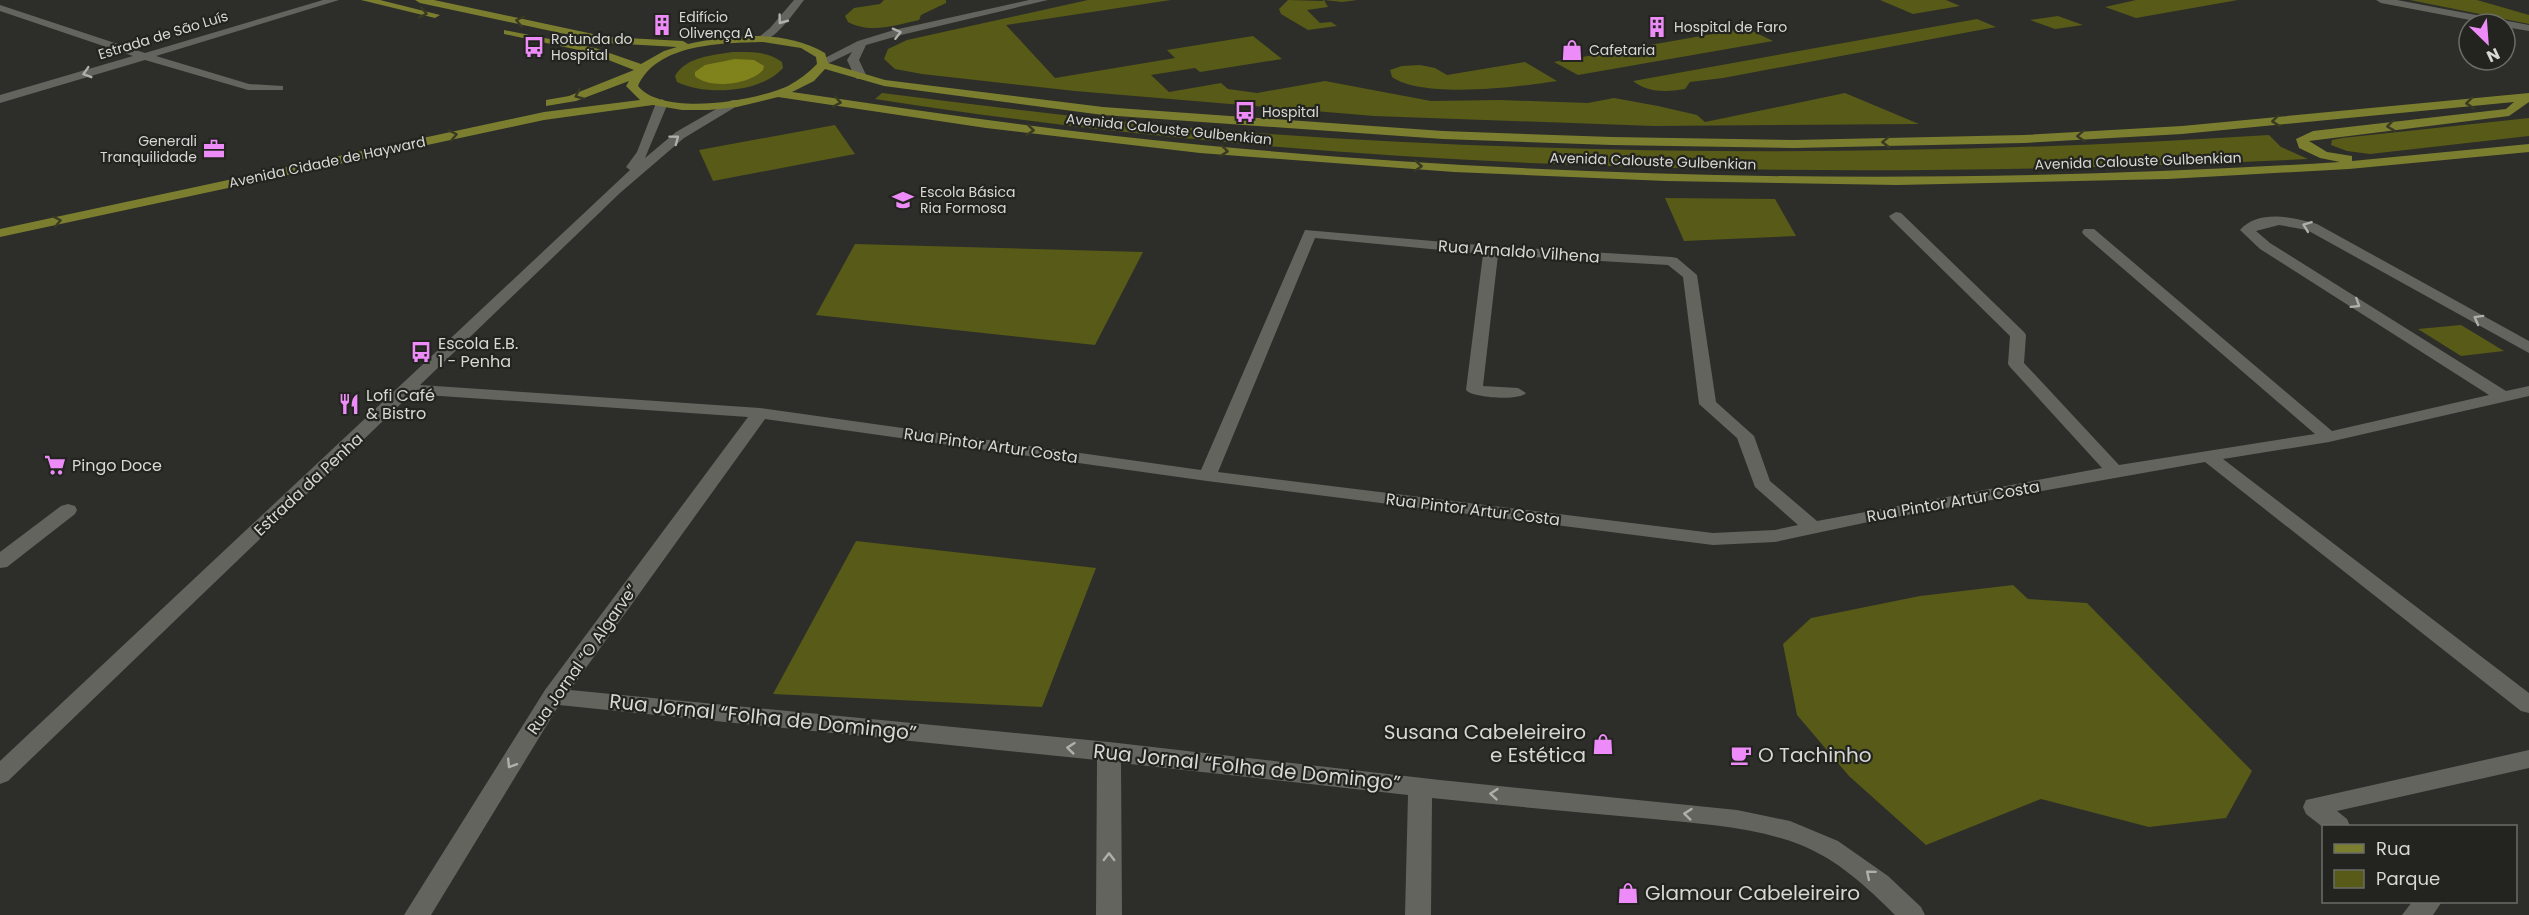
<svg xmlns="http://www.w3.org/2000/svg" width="2529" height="915" font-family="Poppins,sans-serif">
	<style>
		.green { fill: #585a18 }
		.water { fill: #80831c }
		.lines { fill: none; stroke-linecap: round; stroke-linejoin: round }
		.minor { fill: #64645f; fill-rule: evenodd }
		.major { fill: #7c7e2f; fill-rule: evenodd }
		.oneway { stroke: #393a23 }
		.oneway2 { stroke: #afafab }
		.labels { text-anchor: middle; stroke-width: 4.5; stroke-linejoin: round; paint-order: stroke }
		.far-poi-label { font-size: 14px; fill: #d7d7d4; stroke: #23241f; text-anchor: start }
		.far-street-label { font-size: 14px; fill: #d7d7d4; stroke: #23241f }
		.street-label { font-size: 16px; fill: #d7d7d4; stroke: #23241f }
		.poi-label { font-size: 16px; fill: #d7d7d4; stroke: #23241f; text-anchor: start }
		.near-street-label { font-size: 20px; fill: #d7d7d4; stroke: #23241f }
		.near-poi-label { font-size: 20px; fill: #d7d7d4; stroke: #23241f; text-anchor: start }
	</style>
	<rect width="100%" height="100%" fill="#2d2e29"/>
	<g class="green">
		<path d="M884,0H946V3L921,15L919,20C896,25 870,34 848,22L845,16L854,8L880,4Z"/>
		<polygon points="1088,0 1171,0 1006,25 1055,78 1175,58 1167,50 1253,36 1282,59 1200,72 1195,68 1151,75 1169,92 1221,83 1228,89 1257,93 1325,81 1431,101 1500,100 1588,103 1614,98 1658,106 1697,115 1705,122 1845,93 1919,124 1654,126 1374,116 1075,91 922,74 895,69 884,59 888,49 907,40"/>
		<polygon points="1288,0 1323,1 1323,0 1357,0 1342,2 1324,0 1328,7 1307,10 1320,23 1331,22 1337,26 1308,30 1281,14 1279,9"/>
		<polygon points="1880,0 1946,0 1960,6 1913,14"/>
		<polygon points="2136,0 2238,0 2136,18 2105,7"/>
		<polygon points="2410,0 2477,0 2529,15 2529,24"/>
		<polygon points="2058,16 2083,25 2055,29 2030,20"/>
		<path d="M1977,19L1996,27L1723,78L1690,82L1685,89C1666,92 1648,93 1633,81Z"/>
		<polygon points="1746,28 1773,41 1578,75 1554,62"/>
		<path d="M733,52C750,52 768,51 782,62L783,68C761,93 706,96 677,82L675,76C685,57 714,55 733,52Z"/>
		<path d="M1525,62L1557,81C1519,87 1423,99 1392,77L1390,70L1402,66L1420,65L1435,68L1447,75Z"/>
		<path d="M882,93C1002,108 1122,123 1243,132C1585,157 1927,157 2269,135L2281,147L2308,159C1830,182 1349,173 875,99Z"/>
		<polygon points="2529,118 2529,136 2370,154 2347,151 2331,145 2332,140 2342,138"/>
		<polygon points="835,125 855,154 713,181 699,150"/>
		<polygon points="1665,198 1775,199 1796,236 1684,241"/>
		<polygon points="855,244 1143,252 1095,345 816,315"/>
		<polygon points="2461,325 2504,351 2461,356 2418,329"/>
		<polygon points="856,541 1096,568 1042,707 773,694"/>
		<polygon points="2013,585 2028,599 2087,603 2252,771 2226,818 2149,827 2041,799 1926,845 1849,776 1797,715 1783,644 1811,618 1920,596"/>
	</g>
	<path class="water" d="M735,59L754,60L764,66L763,70C751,84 710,90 695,76V72L705,65Z"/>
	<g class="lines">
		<g class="minor">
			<polygon points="323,0 339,0 156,56 249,84 283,86 283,90 248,90 145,60 0,103 0,95 133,56 0,11 0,5 145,53"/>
			<path d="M794,0H804C795,11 774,43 759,41V37L770,28Z"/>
			<polygon points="1029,0 1048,0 901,35 866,45 859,60 867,77 865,79 857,79 855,77 847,60 852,52 827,64 823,65 817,62 858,41 894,30"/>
			<polygon points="2376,0 2397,0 2529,25 2529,31 2505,27 2505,24 2491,24 2381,3"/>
			<path d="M662,99L668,103L645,158L676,132L732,100H740L742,103L684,138L620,193L420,385L760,408L1201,470L1305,230L1491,246L1672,257L1677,258L1697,275L1716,402L1754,436L1770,481L1817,521L2102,468L2010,367L2008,364L2010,336L1891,219L1889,216L1896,212L1901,213L2024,332L2026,335L2024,363L2119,465L2315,434L2084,235L2082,232L2084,229H2094L2332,431L2489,395L2260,249L2240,230C2258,209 2294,217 2317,224L2529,341V353L2307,230L2279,225L2256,231L2270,243L2506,391L2529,386V396L2329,442L2223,459L2529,693V713L2521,711L2205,462L1873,521L1775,542L1713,545L1207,481L765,419L570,690L1109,742L1440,780L1737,810L1790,821L1838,841L1888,876L1921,907L1925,915H1895C1867,887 1838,860 1801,845C1755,827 1702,824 1653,819C1580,812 1506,806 1432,798L1431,915H1405L1408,795L1121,763L1122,915H1096L1097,760L559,705L431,915H404L545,690L748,417L411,394L8,781L0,784V761L630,170L626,167L637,152L656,103ZM1315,238L1483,254L1466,390C1472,398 1520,401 1526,393L1518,388L1483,386L1498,255L1668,265L1683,277L1699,404L1737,438L1755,487L1798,525L1775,530L1713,533L1218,472Z"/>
			<polygon points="68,504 75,506 77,510 75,514 7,567 0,568 0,552 61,506"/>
			<polygon points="2529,750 2529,768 2337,811 2347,819 2350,826 2324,828 2306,814 2303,807 2306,800 2315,798"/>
			<polygon points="2412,902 2440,902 2441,903 2433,915 2402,915"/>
		</g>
		<g class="major">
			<polygon points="361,0 380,0 440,15 435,18"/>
			<path d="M415,0H434L607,37L683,41L688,44C733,35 784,29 825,53L828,63L885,80L1103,107L1443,131L1612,137L1794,140L2024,135L2182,126L2529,93V102L2509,116L2309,141L2327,152L2352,156V161L2529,144V152L2349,169L2168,179L1897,185L1666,181L1454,172L1200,153L986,128L778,97L737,107L709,110H682L653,105L544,120L0,237V229L544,112L640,100L626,86L629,81L576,101L546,106V100L569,96L634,70L588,52L504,34V30L595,48L641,64L664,51L677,47L607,43L420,3ZM763,42L801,48L816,57L817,64C808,73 799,80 788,86C755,101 663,117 638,86C657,43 723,43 763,42ZM825,69L884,86L1103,115L1443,139L1612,145L1794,148L2024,143L2182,134L2514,102L2506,109L2313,131L2296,139L2299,148L2320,158L2340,162C1961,186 1580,181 1202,145C1064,132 928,112 792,92L814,81Z"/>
		</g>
	</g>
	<defs><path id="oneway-chevron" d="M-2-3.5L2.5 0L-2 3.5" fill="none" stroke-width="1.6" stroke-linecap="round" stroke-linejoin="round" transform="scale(1.5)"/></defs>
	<g class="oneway">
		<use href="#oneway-chevron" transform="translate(423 13) rotate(13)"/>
		<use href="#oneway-chevron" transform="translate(520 21) rotate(-168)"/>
		<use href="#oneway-chevron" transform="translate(579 95) rotate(156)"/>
		<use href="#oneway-chevron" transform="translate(837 102) rotate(10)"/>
		<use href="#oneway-chevron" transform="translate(2470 103) rotate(174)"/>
		<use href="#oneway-chevron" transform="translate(2276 121) rotate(174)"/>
		<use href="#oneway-chevron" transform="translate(2391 126) rotate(173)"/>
		<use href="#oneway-chevron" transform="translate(1030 130) rotate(6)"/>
		<use href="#oneway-chevron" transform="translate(453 135) rotate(-12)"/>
		<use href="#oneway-chevron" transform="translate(2081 136) rotate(177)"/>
		<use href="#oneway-chevron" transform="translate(1886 142) rotate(179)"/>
		<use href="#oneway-chevron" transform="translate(1224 151) rotate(6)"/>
		<use href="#oneway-chevron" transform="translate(1418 166) rotate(4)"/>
		<use href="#oneway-chevron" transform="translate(57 221) rotate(-12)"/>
	</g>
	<g class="oneway2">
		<use href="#oneway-chevron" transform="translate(782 20) rotate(127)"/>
		<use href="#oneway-chevron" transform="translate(897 33) rotate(-14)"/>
		<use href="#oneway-chevron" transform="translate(87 73) rotate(163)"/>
		<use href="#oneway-chevron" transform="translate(675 139) rotate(-37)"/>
		<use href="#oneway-chevron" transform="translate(2307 226) rotate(-159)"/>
		<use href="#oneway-chevron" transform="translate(2356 304) rotate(32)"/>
		<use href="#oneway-chevron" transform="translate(2478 319) rotate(-151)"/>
		<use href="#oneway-chevron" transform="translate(1071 748) rotate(-174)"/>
		<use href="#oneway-chevron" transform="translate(511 764) rotate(122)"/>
		<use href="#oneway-chevron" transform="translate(1494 794) rotate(-175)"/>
		<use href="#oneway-chevron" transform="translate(1688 814) rotate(-174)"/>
		<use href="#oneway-chevron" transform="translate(1109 857) rotate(-90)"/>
		<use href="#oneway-chevron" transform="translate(1870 874) rotate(-140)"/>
	</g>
	<defs>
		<symbol id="building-bare" viewBox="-9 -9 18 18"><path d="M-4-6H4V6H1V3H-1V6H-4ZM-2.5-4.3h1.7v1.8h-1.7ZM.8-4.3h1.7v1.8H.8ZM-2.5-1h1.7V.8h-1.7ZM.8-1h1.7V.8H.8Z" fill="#ed8cf9" stroke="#23241f" stroke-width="2.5" paint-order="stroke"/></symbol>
		<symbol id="bus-bare" viewBox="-9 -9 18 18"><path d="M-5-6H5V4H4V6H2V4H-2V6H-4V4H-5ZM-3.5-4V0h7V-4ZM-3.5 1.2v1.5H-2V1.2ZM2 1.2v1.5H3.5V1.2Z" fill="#ed8cf9" stroke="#23241f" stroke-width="2.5" paint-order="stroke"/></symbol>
		<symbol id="shop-bare" viewBox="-9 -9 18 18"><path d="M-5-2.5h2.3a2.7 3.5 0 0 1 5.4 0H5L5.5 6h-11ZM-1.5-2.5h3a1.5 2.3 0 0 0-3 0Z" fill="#ed8cf9" stroke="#23241f" stroke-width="2.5" paint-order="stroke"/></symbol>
		<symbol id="office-bare" viewBox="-9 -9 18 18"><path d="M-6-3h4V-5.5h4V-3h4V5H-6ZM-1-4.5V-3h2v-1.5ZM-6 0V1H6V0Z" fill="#ed8cf9" stroke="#23241f" stroke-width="2.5" paint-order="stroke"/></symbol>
		<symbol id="school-bare" viewBox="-9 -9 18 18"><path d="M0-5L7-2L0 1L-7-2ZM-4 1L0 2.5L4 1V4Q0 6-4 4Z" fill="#ed8cf9" stroke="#23241f" stroke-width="2.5" paint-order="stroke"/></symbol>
		<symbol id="restaurant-bare" viewBox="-9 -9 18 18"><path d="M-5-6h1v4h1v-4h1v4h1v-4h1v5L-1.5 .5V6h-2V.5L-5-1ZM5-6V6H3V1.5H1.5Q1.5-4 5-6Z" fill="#ed8cf9" stroke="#23241f" stroke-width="2.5" paint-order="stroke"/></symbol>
		<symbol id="supermarket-bare" viewBox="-9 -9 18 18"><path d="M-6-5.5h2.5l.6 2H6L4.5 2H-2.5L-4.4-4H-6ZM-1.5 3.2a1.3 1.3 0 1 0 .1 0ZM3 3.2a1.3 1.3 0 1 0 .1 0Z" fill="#ed8cf9" stroke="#23241f" stroke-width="2.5" paint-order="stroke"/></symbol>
		<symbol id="cafe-bare" viewBox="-9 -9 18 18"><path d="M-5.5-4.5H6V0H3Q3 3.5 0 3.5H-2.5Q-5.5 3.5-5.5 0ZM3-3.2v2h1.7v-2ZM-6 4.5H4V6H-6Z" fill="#ed8cf9" stroke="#23241f" stroke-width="2.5" paint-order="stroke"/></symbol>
	</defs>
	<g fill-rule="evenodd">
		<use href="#building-bare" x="647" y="10" width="30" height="30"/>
		<use href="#building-bare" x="1642" y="12" width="30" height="30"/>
		<use href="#bus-bare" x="519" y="32" width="30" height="30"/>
		<use href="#shop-bare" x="1557" y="35" width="30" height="30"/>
		<use href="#bus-bare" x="1230" y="97" width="30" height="30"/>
		<use href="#office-bare" x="199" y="134" width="30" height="30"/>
		<use href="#school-bare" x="888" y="185" width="30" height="30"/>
		<use href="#bus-bare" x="406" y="337" width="30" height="30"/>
		<use href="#restaurant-bare" x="334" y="389" width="30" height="30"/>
		<use href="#supermarket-bare" x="40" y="450" width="30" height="30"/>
		<use href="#shop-bare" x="1588" y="729" width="30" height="30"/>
		<use href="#cafe-bare" x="1726" y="740" width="30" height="30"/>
		<use href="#shop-bare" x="1613" y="878" width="30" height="30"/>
	</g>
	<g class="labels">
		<g class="far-poi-label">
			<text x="679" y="22">Edifício<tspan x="679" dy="16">Olivença A</tspan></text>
			<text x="1674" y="32">Hospital de Faro</text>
			<text x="551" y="44">Rotunda do<tspan x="551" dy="16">Hospital</tspan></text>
			<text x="1589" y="55">Cafetaria</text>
			<text x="1262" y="117">Hospital</text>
			<text x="197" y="146" text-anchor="end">Generali<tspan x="197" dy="16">Tranquilidade</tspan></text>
			<text x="920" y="197">Escola Básica<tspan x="920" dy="16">Ria Formosa</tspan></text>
		</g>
		<g class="far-street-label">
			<text transform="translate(163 35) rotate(-17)" y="5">Estrada de São Luís</text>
			<text transform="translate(1169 129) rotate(6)" y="5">Avenida Calouste Gulbenkian</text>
			<text transform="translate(1653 161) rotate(2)" y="5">Avenida Calouste Gulbenkian</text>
			<text transform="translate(2138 161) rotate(-2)" y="5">Avenida Calouste Gulbenkian</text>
			<text transform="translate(327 162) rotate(-12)" y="5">Avenida Cidade de Hayward</text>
		</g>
		<g class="street-label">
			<text transform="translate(1519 251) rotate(4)" y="6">Rua Arnaldo Vilhena</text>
			<text transform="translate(991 445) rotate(8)" y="6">Rua Pintor Artur Costa</text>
			<text transform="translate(308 484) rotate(-43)" y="6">Estrada da Penha</text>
			<text transform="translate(1953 501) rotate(-10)" y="6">Rua Pintor Artur Costa</text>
			<text transform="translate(1473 509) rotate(7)" y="6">Rua Pintor Artur Costa</text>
			<text transform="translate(582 659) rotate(-55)" y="6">Rua Jornal “O Algarve”</text>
		</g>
		<g class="poi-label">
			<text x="438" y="349">Escola E.B.<tspan x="438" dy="18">1 - Penha</tspan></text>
			<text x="366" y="401">Lofi Café<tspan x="366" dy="18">&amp; Bistro</tspan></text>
			<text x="72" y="471">Pingo Doce</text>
		</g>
		<g class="near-street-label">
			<text transform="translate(763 717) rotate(6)" y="7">Rua Jornal “Folha de Domingo”</text>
			<text transform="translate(1247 767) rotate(6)" y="7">Rua Jornal “Folha de Domingo”</text>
		</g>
		<g class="near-poi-label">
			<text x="1586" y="739" text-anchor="end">Susana Cabeleireiro<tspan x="1586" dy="23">e Estética</tspan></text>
			<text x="1758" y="762">O Tachinho</text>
			<text x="1645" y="900">Glamour Cabeleireiro</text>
		</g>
	</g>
	<rect x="2322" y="825" width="195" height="78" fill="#23241f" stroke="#6b6c67" stroke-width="1.5"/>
	<rect x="2334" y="844" width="30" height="9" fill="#7c7e2f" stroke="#6b6c67" stroke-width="1.5"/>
	<text x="2376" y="855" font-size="18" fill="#d7d7d4">Rua</text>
	<rect x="2334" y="870" width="30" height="18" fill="#585a18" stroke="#6b6c67" stroke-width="1.5"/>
	<text x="2376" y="885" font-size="18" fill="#d7d7d4">Parque</text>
	<g transform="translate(2487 42) rotate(155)"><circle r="28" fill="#23241f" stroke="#6b6c67" stroke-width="1.5"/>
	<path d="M0-4.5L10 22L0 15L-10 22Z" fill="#ed8cf9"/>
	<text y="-9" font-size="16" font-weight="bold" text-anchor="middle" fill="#d7d7d4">N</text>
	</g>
</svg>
